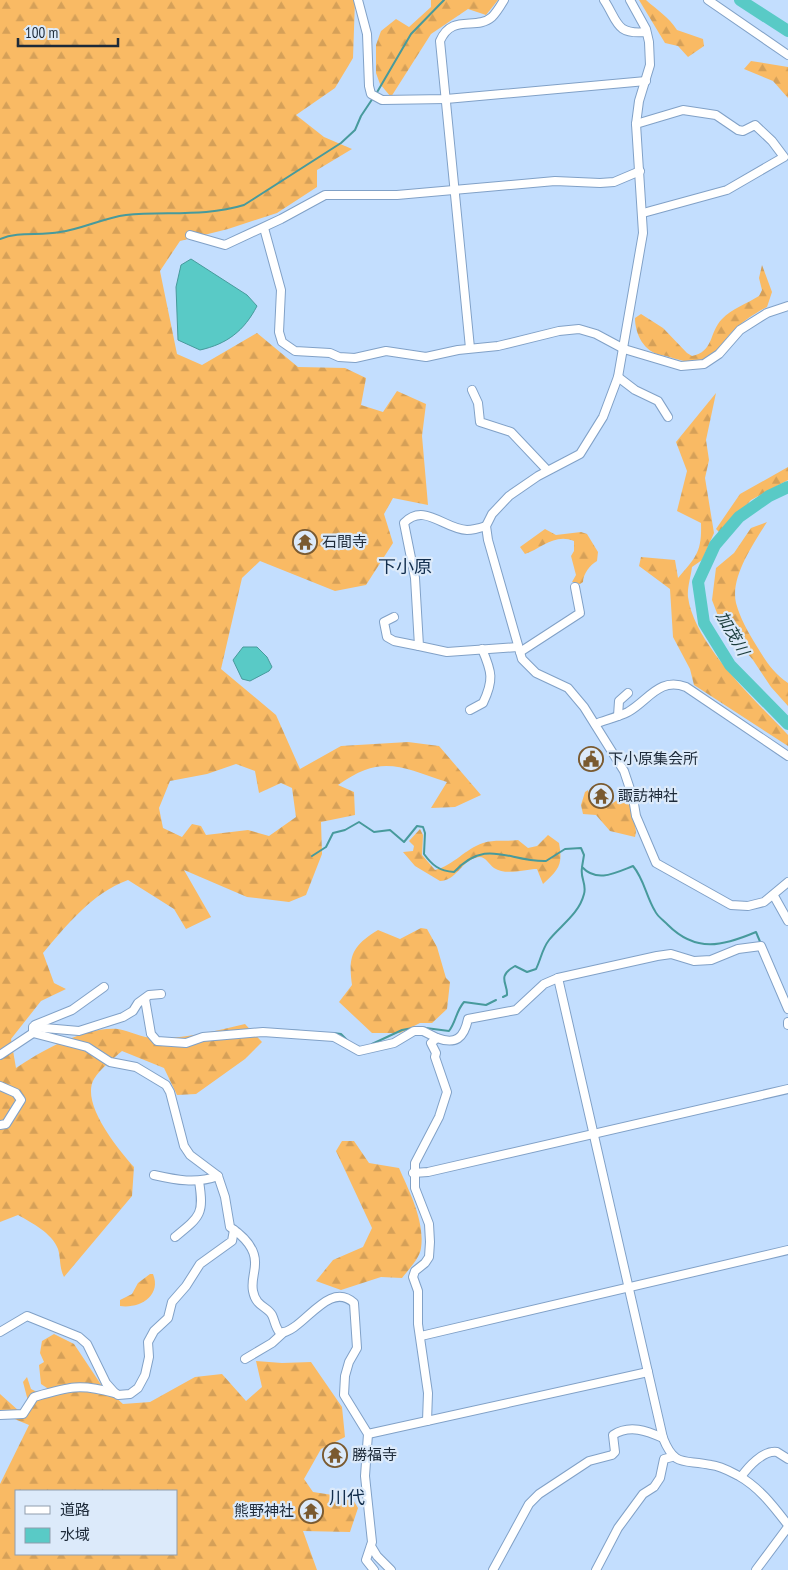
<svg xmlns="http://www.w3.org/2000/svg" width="788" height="1570" font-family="'PT Sans Narrow','Noto Sans JP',sans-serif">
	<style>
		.forest { fill: url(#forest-firs); fill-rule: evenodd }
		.water { fill: #59cac6; stroke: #479a9c }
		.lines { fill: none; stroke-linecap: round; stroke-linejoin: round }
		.stream { stroke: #479a9c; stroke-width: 2 }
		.river { stroke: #59cac6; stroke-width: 12 }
		.street-casing { stroke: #81a1c7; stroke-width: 10 }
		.street { stroke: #fff; stroke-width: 8 }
		.labels { text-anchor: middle; stroke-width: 4.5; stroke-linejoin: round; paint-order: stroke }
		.poi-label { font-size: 15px; fill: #1d2a39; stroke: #dceafa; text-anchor: start }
		.water-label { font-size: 16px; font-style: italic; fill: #1a3c3b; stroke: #dceafa }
		.quarter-label { font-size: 18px; fill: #122e4d; stroke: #dceafa }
	</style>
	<defs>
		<pattern id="forest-firs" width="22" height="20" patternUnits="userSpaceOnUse" patternTransform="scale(1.25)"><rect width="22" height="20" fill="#f9ba64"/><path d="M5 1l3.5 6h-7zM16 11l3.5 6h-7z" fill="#d5a058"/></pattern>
	</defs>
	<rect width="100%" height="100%" fill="#c3defe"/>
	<g class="forest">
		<path d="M0,0H355L353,58L335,88L296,115L324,137L352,149L317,170V187L277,213L228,229L180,241L160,271L177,354L202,365L257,333L298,367L345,368L366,378L361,405L383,412L397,391L426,404L422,436L428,505L393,498L384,514L393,543L366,585L335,591L260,561L242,578L221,669L276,715L300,769L341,746L408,742L439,746L481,795L455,807L431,808L447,782C400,767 382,754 338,785L354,792L355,815L321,822L322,854L306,895L289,902L247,897L184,870L211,917L186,929L174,909L128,880C92,893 67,925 43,953L54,983L66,989L41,1001L11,1039L16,1068C41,1051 86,1026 118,1029C130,1031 142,1038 155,1038C186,1039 215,1031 245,1024L262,1042L245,1059L196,1094L177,1095L164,1068L122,1051C113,1059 100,1069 94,1079C80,1103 118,1149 134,1167L132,1196L64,1277C59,1267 61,1259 58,1249C52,1233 32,1223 18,1215L0,1222ZM236,764L255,771L259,793L281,783L292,788L296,817L269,836L248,830L206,835L201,826L192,824L182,837L163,828L159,808L170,781L207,774Z"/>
		<polygon points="431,0 498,0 486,15 468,9 431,34 391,97 380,84 376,73 376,45 381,31 396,19 409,27 431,7"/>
		<path d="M639,0H646C657,10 669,17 677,30L703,39L704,46L688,57L678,46L665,43Z"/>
		<polygon points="751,61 788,67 788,98 773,81 744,69"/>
		<path d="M762,265L772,292L767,307C755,313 742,322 732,332C723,341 714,361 699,362C683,363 676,358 661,355C644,352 635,334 635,318L641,314L663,328L687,353L692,356C714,352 709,332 722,319C731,309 748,303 759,296L762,290L759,278Z"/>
		<path d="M716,393L706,440L709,460L705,478L714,533L702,560L692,567C691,576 687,588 688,597C694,644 756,701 788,735V746L694,685L690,669L673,637L670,589L639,566L641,557L675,560L678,578C696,557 702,552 701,523L677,511L687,471L676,442Z"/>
		<polygon points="788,467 788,480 751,500 720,533 716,529 740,494"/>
		<path d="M767,522C754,543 730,577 736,603C740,618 748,632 756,645C765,660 773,673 788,683V706L771,687L753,660L720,621L712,600L716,568L734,553L751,528Z"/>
		<path d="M545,529L556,535L581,532L587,534L598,552L597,561C590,565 583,574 583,582L580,584L572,582L576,575L571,556L574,551V541C555,533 542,548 525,554L520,547Z"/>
		<path d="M588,790L591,802L600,807H607C615,802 620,796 631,799L636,832L635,837L610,831L596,815L583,814L581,805L585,792Z"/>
		<path d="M420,829L423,835L422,855L435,870C454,865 465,849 483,843C495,839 506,842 518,840L528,848L537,846L548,835L559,843C563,865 559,869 543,884L537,869C525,869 506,876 494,868C488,864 485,854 475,858C460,863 457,880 440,881L415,866L403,852L413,851L414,846L409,841Z"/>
		<path d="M421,928L427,929L437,947L446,978L450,982L447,1009L432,1023H420L400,1033H372L339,1002L352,985C348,956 352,946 378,930L400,939Z"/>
		<path d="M342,1141H354L369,1163L399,1168C409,1191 425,1221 421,1248C420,1258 408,1270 402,1278L381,1277L341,1290L316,1281L333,1260L363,1247L372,1228L336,1151Z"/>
		<path d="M150,1274H153C162,1296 139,1309 120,1306V1300L132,1294L138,1283Z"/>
		<path d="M54,1334L74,1344L100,1383L123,1404L150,1402L195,1377L222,1374L246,1401L262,1387L256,1361L282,1363L311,1362L342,1407L345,1437L321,1449L304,1479L313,1492L352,1498L358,1508L350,1532L303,1531L317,1570H0V1484L29,1425L0,1413V1394L19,1411L28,1401L23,1382L27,1377L31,1389L43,1395L53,1392L41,1384L39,1365L44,1362L40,1353L42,1341ZM16,1491H176V1554H16Z"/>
	</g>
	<g class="water">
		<path d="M191,259L247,295L257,306C244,331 227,344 200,350L178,340L176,287L181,265Z"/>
		<polygon points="243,647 257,647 267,657 272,667 269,671 250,681 242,679 233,660"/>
	</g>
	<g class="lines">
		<g class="stream">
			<polyline points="376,94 411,34 444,0"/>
			<path d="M0,239C19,231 39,236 60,232C82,229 103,218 126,215C165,211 205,217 244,205L341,143L355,130L361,116L373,98"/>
			<path d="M312,856L326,847L333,833L345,830L359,822L374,832L390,830L404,842L417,826L423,827L425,833L424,854C432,865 439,871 454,872C487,837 508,862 546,861L565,849L581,848L584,855L582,867C597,883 615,873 633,866C644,879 646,896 655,911C657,916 663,920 668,925C696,953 723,946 756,932L761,944"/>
			<polyline points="780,982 787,998"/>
			<path d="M503,997L507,995C508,983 496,977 515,966L527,972L536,969C541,959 542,949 549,940C561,925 579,914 584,894C587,884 580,878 582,868"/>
			<polyline points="256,1029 301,1031"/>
			<polyline points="333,1033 341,1034 348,1041"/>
			<path d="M372,1044L402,1030L418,1027L449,1031C456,1022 456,1011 464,1002L486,1005L496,1000"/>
		</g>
		<g class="river">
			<polyline points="740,0 788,31"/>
			<polyline points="788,487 769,496 739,517 715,545 698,582 704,623 730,665 788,724"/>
		</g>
		<defs>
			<g id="street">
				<polyline points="358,0 367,34 369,86 371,94 382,100 446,99 646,81"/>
				<path d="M604,0C618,21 615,35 646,32"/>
				<polyline points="630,0 646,29 649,42 650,65 639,101 636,124 643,233 618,377 603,417 580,454 538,476 509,496 492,514 486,526 488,540 522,659 536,673 568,688 584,707 624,771 633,798 636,816 656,863 731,905 748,906 764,902 788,882"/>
				<polyline points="708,0 788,55"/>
				<polyline points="636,124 683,110 716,115 738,130 743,131 755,125 772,141 784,157 727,190 643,213"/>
				<polyline points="264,228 281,290 279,332 282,342 295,351 330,353 339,357 355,358 386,351 426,357 458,350 498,346 559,331 579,329 596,334 624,349 681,366 704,364 719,354 740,330 767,313 788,306"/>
				<polyline points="190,235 225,245 281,219 325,195 397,195 555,181 600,183 614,182 640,171"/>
				<path d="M470,348L440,41C452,13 476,31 492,17C497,12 501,5 504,0"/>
				<polyline points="618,377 635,390 658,401 668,417"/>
				<polyline points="472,390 478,403 480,422 511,432 547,470"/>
				<path d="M486,526C480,528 473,530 467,530C444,529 424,502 404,523L415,578L419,646L447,652L518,647"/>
				<polyline points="394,617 384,622 387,637 394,641 419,646"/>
				<polyline points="520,652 580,613 575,587"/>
				<path d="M470,710L483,703C494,680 492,672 482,649"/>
				<polyline points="618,716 619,701 628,693"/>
				<path d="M595,724C605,720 618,717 628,712C649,700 659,677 686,687L788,756"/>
				<polyline points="774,896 788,921"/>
				<path d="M558,978L663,1438C675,1468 684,1459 711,1465C721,1466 731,1472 739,1476C760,1488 774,1507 788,1525"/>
				<polyline points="145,999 151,1034 157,1041 186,1043 203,1037 263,1032 334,1037 359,1051 394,1043 414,1031 423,1031 437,1038"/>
				<polyline points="788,1022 788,1025"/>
				<polyline points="35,1025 72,1010 104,987"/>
				<polyline points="33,1033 87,1047 110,1062 136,1067 166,1085 170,1092 184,1146 190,1155 218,1176"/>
				<polyline points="0,1055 33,1033 33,1027 79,1031 123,1017 133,1011 138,1003 149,995 161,994"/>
				<polyline points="0,1086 16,1093 21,1100 6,1124 0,1125"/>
				<polyline points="413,1173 428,1172 788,1089"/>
				<path d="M154,1175C176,1180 196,1184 218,1176L225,1197L230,1227C242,1235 256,1247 255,1264C255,1273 251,1281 253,1291C256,1307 267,1306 272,1315C275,1321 275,1327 280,1333C303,1332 328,1279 354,1303L357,1348L349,1362L345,1376L344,1395L368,1434L365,1476L372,1542L366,1560L374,1570"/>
				<path d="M175,1237C201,1216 204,1214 199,1181"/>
				<polyline points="0,1332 27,1316 79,1337 87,1344 106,1383 114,1392 118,1395 130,1394 138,1388 145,1375 149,1357 148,1342 154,1331 168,1318 172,1302 186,1286 200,1264 232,1241 234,1230"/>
				<polyline points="421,1336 788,1250"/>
				<polyline points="245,1359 272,1343 284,1332"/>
				<path d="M0,1415L23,1414L34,1397C68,1387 80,1383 114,1393"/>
				<path d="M427,1421L428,1393L418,1324V1291L413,1277L415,1271L425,1263L429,1257L430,1242L429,1224L415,1188V1163L439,1117L447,1092L435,1057L436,1053L431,1043L437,1038C456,1045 464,1038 468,1019L516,1010L544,984L558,978L657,956L671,954L694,961L711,960L738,949L761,946L788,1009"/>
				<polyline points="368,1434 648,1372"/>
				<path d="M741,1477C748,1467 763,1450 777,1452L788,1459"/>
				<polyline points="371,1546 377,1556 391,1570"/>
				<path d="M493,1570L529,1504L539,1494L589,1461L612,1455L615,1452L613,1435C630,1424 647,1431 663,1438"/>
				<polyline points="596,1570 618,1528 643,1494 654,1487 660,1478 664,1459 672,1457"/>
				<polyline points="756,1570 788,1527"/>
			</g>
		</defs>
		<use href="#street" class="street-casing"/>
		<use href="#street" class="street"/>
	</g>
	<defs>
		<symbol id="temple-ring" viewBox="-11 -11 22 22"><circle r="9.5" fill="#dceafa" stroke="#7a5a30" stroke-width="1.5"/><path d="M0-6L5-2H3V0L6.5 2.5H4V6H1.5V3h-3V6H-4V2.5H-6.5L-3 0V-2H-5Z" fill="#7a5a30"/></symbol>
		<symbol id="civic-ring" viewBox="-11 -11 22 22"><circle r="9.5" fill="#dceafa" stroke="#7a5a30" stroke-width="1.5"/><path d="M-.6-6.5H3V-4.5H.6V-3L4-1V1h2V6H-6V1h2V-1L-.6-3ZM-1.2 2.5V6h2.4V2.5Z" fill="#7a5a30"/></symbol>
	</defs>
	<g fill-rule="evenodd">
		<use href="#temple-ring" x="291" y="528" width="28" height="28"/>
		<use href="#civic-ring" x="577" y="745" width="28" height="28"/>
		<use href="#temple-ring" x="587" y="782" width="28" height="28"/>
		<use href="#temple-ring" x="321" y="1441" width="28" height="28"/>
		<use href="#temple-ring" x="297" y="1497" width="28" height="28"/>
	</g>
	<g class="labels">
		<g class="poi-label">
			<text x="322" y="547">石間寺</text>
			<text x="608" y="764">下小原集会所</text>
			<text x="618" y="801">諏訪神社</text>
			<text x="352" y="1460">勝福寺</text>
			<text x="294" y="1516" text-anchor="end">熊野神社</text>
		</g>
		<g class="water-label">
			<text transform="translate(733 633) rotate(60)" y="6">加茂川</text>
		</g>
		<g class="quarter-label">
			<text x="405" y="573">下小原</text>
			<text x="347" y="1504">川代</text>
		</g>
	</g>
	<rect x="15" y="1490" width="162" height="65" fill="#dceafa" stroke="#909dad"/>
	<rect x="25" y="1506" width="25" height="8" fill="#ffffff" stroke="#909dad"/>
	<text x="60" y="1515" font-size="15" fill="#1d2a39">道路</text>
	<rect x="25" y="1528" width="25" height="15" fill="#59cac6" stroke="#909dad"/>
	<text x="60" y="1540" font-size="15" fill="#1d2a39">水域</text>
	<path d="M18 38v8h100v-8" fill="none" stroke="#1d2a39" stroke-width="2.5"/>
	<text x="25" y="38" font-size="15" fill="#1d2a39" stroke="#dceafa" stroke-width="4" paint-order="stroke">100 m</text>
</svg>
